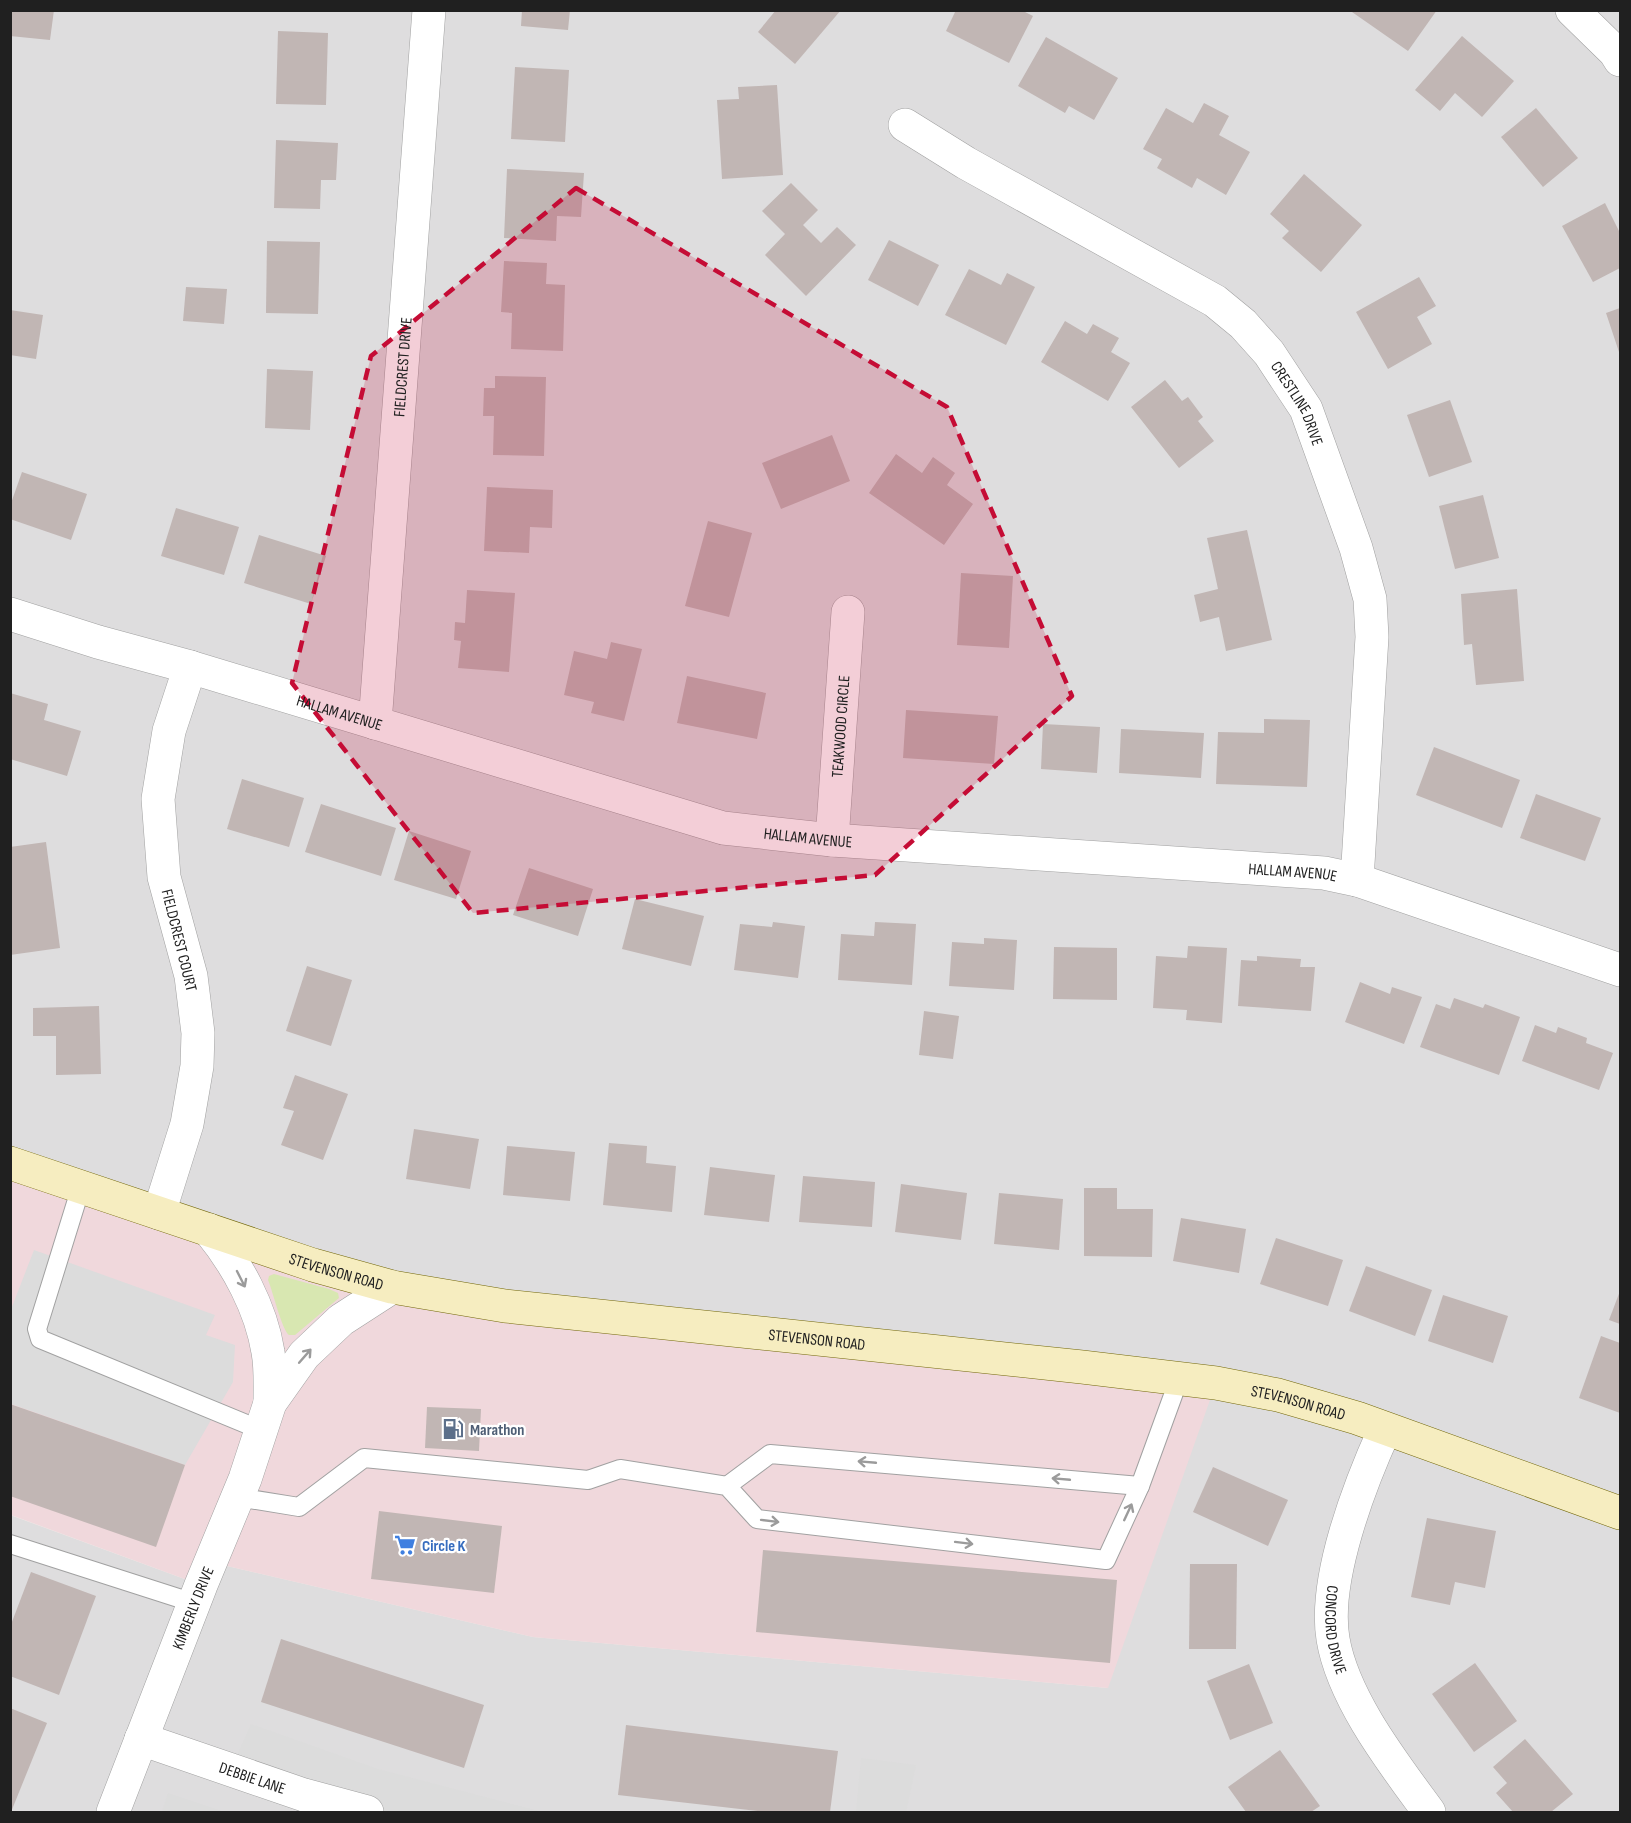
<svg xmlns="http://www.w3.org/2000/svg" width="1631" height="1823" font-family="'Sofia Sans Condensed',sans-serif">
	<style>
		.residential { fill: #deddde }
		.commercial { fill: #f0d8dc }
		.grass { fill: #d8e7b1 }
		.parking { fill: #dcdcdc }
		.building { fill: #c1b6b4 }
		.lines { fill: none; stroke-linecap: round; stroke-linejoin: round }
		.lane-casing { stroke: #a1a1a1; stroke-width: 20 }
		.street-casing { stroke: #a1a1a1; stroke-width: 34 }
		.secondary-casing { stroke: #73680b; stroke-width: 34 }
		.lane { stroke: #fff; stroke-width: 18 }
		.street { stroke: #fff; stroke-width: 33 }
		.secondary { stroke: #f6edc0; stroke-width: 33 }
		.oneway { stroke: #9b9b9b }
		.marked { fill: #c50c35; fill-opacity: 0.2; stroke: #c50c35; stroke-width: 4.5; stroke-dasharray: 12 8; stroke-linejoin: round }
		.labels { text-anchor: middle; stroke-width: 4.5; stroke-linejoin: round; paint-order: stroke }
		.street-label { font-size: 16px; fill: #202020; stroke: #fff }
		.service-label { font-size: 16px; font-weight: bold; fill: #4e5e75; stroke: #fff; text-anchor: start }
		.shop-label { font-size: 16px; font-weight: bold; fill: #366cbe; stroke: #fff; text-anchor: start }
	</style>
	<rect width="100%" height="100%" fill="#f0ebe8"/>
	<polygon class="residential" points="11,11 1620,11 1620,1812 11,1812 10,1515 201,1585 210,1562 533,1637 1108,1688 505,1306 11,1163"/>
	<polygon class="commercial" points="10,1163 313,1265 1216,1383 1108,1688 533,1637 210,1562 201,1585 11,1515"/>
	<path class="grass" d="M274,1274L329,1289L338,1293L339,1298L295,1335H289C282,1330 273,1292 268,1280L269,1276Z"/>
	<g class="parking">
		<polygon points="34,1250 215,1315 206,1335 235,1345 233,1382 185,1465 11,1404 10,1312"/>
		<polygon points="251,1724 378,1769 543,1812 305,1812 224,1784"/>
		<polygon points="861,1758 916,1765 906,1812 856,1812"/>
		<polygon points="168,1793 225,1812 162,1812"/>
	</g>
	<g class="building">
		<polygon points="10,10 54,10 50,40 10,36"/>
		<polygon points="522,10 570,10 568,30 521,26"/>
		<polygon points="776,10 841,10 795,64 758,32"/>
		<polygon points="956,10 1021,10 1033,16 1009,63 946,31"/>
		<polygon points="1353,10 1437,10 1408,51 1352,12"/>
		<polygon points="278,31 328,33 326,105 276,104"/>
		<polygon points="1462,36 1514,81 1482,117 1455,93 1440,111 1415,90"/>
		<polygon points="1046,37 1118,78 1094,120 1069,106 1065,113 1018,86"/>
		<polygon points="515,67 569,70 565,142 511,139"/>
		<polygon points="777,85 783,175 722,179 717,100 739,99 738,87"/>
		<polygon points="1204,103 1229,116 1219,135 1250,152 1226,195 1197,178 1192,188 1157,168 1162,159 1143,149 1166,108 1193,123"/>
		<polygon points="1536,108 1578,158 1543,187 1501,137"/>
		<polygon points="276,140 338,143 336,180 321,180 320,209 274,208"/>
		<polygon points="507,169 584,173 581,217 557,216 556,241 504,238"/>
		<polygon points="1304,174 1362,225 1321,272 1282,238 1289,231 1270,214"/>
		<polygon points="791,183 818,210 803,225 821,243 837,227 856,245 806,296 765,255 785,234 762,211"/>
		<polygon points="1605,203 1620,233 1620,268 1593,282 1562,226"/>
		<polygon points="889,240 939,265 918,306 868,280"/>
		<polygon points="267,241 320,242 318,314 266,313"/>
		<polygon points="504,261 547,263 546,284 565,285 563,351 511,349 512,313 501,312"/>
		<polygon points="969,269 1001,285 1007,273 1035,287 1006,345 945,315"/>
		<polygon points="1419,277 1436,306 1417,317 1432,344 1388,369 1356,312"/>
		<polygon points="186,287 227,289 224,324 183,321"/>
		<polygon points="1620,308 1620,355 1606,313"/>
		<polygon points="10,310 43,315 36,359 10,355"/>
		<polygon points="1065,321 1087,334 1093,324 1119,338 1111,352 1130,363 1108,401 1041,362"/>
		<polygon points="267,369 313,371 310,430 265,428"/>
		<polygon points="495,376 546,377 544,456 493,455 494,416 483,416 484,388 495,388"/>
		<polygon points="1165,380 1182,401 1188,397 1203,417 1198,421 1214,441 1179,468 1131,407"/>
		<polygon points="1450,400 1472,462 1429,477 1407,415"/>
		<polygon points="832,435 850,481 781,509 762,463"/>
		<polygon points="896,454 922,473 933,457 955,473 947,485 973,504 944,545 869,493"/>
		<polygon points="22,472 87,494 71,540 10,519 10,506"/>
		<polygon points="487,487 553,490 552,528 530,527 529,553 484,551"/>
		<polygon points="1483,495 1499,558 1455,569 1439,506"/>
		<polygon points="176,508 239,527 224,575 161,556"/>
		<polygon points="708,521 752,533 729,617 685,606"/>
		<polygon points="1247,530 1272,640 1226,651 1219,617 1200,622 1194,595 1218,589 1207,538"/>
		<polygon points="259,535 326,556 311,604 244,583"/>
		<polygon points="961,573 1013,576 1009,648 957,645"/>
		<polygon points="1517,589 1524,681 1476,685 1472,644 1464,645 1461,594"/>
		<polygon points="467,590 515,593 509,672 458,668 461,641 454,640 455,622 465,623"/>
		<polygon points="611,642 642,649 624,721 591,713 594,702 564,695 574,651 607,659"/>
		<polygon points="687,676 766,693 757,739 677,723"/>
		<polygon points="10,693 48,704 44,720 81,731 67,776 10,759"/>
		<polygon points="906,710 998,716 994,764 903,758"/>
		<polygon points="1264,719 1310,720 1307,787 1216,784 1218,732 1264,733"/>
		<polygon points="1043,724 1100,727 1097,773 1041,769"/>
		<polygon points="1121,729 1204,733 1201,778 1119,773"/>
		<polygon points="1434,747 1520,780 1502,828 1416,795"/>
		<polygon points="242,779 304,798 289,847 227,829"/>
		<polygon points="1536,794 1601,818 1585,861 1520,838"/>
		<polygon points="321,804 396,828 381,876 305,852"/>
		<polygon points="409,831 471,851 456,899 394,880"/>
		<polygon points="46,842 60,948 10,955 10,847"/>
		<polygon points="529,868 593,889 578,936 513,915"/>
		<polygon points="635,899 704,916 691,966 622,949"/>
		<polygon points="773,922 805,926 798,978 734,970 740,924 772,927"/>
		<polygon points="875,922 916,924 912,985 838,980 841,934 874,936"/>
		<polygon points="984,938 1017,940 1014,990 949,986 952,942 984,944"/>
		<polygon points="1188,946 1227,948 1222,1023 1186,1020 1187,1010 1153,1008 1156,956 1187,958"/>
		<polygon points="1054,947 1117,948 1117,1000 1053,999"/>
		<polygon points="1257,956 1301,959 1300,967 1315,967 1311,1011 1238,1006 1241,960 1257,961"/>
		<polygon points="307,966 352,980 331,1046 286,1031"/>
		<polygon points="1360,982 1390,994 1392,987 1422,997 1404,1044 1345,1022"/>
		<polygon points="1454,998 1483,1008 1485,1004 1520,1017 1499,1075 1420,1047 1436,1004 1450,1009"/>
		<polygon points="99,1006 101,1074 56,1075 56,1036 33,1036 33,1008"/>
		<polygon points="924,1011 959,1016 953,1059 919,1055"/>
		<polygon points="1535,1025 1556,1033 1558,1027 1587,1038 1586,1043 1613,1053 1599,1090 1522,1061"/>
		<polygon points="295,1075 348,1094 323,1160 281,1145 294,1111 283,1108"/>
		<polygon points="414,1129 479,1139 470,1189 406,1179"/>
		<polygon points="609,1143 647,1146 646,1163 676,1166 672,1212 603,1205"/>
		<polygon points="507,1146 575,1152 570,1201 503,1195"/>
		<polygon points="710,1167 775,1175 769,1222 704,1215"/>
		<polygon points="803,1176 875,1182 872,1227 799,1222"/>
		<polygon points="901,1184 967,1193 961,1240 895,1232"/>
		<polygon points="1084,1188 1117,1188 1117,1209 1153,1209 1152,1257 1084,1256"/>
		<polygon points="999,1193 1063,1199 1059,1250 994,1244"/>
		<polygon points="1181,1218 1246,1229 1239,1273 1173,1261"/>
		<polygon points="1276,1238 1343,1260 1328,1306 1260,1284"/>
		<polygon points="1366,1266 1432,1290 1415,1336 1349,1311"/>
		<polygon points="1620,1291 1620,1324 1609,1320"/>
		<polygon points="1443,1295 1508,1316 1493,1363 1428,1341"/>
		<polygon points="1601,1336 1620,1343 1620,1413 1579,1398"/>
		<polygon points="10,1404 185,1465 156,1547 10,1496"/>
		<polygon points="427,1407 481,1409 479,1451 425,1448"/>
		<polygon points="1213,1467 1288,1500 1268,1546 1193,1512"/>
		<polygon points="379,1511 502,1526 494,1593 371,1579"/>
		<polygon points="1427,1518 1496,1531 1485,1588 1455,1582 1450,1605 1411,1597"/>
		<polygon points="763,1550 1117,1580 1110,1663 756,1632"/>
		<polygon points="1190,1564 1237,1564 1236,1649 1189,1649"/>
		<polygon points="31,1572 96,1596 59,1695 10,1676 10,1627"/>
		<polygon points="281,1639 484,1705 464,1768 261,1702"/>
		<polygon points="1475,1663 1517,1721 1474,1752 1432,1694"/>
		<polygon points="1249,1664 1273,1723 1230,1740 1207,1681"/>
		<polygon points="10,1708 47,1723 11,1812 10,1812"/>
		<polygon points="626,1725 838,1751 830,1812 766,1812 618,1795"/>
		<polygon points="1525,1739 1573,1794 1551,1812 1513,1812 1496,1793 1507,1783 1493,1767"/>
		<polygon points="1280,1750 1320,1806 1311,1812 1272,1812 1271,1811 1246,1812 1228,1787"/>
	</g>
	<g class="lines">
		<defs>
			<g id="lane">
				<polyline points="81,1187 37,1329 40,1339 261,1430"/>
				<polyline points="727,1486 770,1454 1140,1486"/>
				<polyline points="237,1497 299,1507 364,1458 588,1480 620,1469 727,1486 757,1519 1106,1560 1140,1486 1179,1379"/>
				<polyline points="10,1544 194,1603"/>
			</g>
			<g id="street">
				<polyline points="1572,10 1615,52 1620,60"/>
				<path id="s1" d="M905,125L966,163L1215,301L1243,324L1269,353L1306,409L1356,548L1370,599L1372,637L1357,880"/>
				<path id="s2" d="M10,614L98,642L190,667L723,828L832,840L1324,873L1357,880L1620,970"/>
				<path id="s3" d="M375,723L429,10"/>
				<path id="s4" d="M832,840L848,612"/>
				<polyline points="159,1213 187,1124 197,1066 198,1033 191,976 164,877 158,799 169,731 190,667"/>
				<path d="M209,1230C237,1264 261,1308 268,1352C271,1368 270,1386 270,1403"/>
				<path id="s5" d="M1385,1429C1360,1484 1323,1579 1333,1639C1343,1699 1394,1764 1429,1812"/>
				<path id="s6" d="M141,1739L304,1795L367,1812"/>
				<path id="s7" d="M113,1812L201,1585L245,1479L270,1403L304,1355L341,1320L392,1287"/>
			</g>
			<g id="secondary">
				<path id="s8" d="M10,1163L313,1265L392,1287L505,1306L1082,1367L1216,1383L1278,1395L1357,1418L1620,1513"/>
			</g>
		</defs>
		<use href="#lane" class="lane-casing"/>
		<use href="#street" class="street-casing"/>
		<use href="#secondary" class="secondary-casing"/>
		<use href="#lane" class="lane"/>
		<use href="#street" class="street"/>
		<use href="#secondary" class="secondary"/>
	</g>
	<defs><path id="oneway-shaft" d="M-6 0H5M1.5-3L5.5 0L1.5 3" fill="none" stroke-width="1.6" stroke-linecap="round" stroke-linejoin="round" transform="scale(1.5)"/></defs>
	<g class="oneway">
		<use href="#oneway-shaft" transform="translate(241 1279) rotate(63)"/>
		<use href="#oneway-shaft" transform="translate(305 1356) rotate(-49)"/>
		<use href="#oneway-shaft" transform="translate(867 1462) rotate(-175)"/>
		<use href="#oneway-shaft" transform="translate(1061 1479) rotate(-175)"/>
		<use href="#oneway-shaft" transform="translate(1128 1512) rotate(-65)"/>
		<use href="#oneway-shaft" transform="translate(770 1521) rotate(7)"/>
		<use href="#oneway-shaft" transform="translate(964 1543) rotate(7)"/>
	</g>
	<path class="marked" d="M576,188L947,407L1072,696L875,875L473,913L292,683L371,356Z"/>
	<defs>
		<symbol id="fuel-bare" viewBox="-9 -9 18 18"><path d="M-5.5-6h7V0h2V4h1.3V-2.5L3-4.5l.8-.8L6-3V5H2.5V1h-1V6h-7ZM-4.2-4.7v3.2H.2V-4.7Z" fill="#5c6f8a" stroke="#fff" stroke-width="2.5" paint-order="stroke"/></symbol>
		<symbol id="supermarket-bare" viewBox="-9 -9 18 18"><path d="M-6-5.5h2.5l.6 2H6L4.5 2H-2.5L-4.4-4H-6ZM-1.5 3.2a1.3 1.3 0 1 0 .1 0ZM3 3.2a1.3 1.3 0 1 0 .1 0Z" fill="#3f7fe0" stroke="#fff" stroke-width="2.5" paint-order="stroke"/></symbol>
	</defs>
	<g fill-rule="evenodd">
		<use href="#fuel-bare" x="438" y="1414" width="30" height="30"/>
		<use href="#supermarket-bare" x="390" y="1530" width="30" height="30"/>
	</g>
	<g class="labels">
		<g class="street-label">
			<text dy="6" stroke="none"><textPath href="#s3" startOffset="357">FIELDCREST DRIVE</textPath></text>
			<text dy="6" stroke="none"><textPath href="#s1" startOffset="490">CRESTLINE DRIVE</textPath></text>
			<text dy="6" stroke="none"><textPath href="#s2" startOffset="344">HALLAM AVENUE</textPath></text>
			<text dy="6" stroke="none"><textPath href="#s4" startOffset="114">TEAKWOOD CIRCLE</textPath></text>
			<text dy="6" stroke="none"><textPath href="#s2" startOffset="830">HALLAM AVENUE</textPath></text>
			<text dy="6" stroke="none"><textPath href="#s2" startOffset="1316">HALLAM AVENUE</textPath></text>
			<text transform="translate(180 940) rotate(76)" y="6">FIELDCREST COURT</text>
			<text dy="6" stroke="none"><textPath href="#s8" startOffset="344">STEVENSON ROAD</textPath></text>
			<text dy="6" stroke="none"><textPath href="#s8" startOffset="830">STEVENSON ROAD</textPath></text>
			<text dy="6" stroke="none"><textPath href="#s8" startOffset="1316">STEVENSON ROAD</textPath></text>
			<text dy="6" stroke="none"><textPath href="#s7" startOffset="219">KIMBERLY DRIVE</textPath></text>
			<text dy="6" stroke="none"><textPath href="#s5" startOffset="210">CONCORD DRIVE</textPath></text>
			<text dy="6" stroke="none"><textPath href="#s6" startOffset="118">DEBBIE LANE</textPath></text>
		</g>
		<g class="service-label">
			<text x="470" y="1435">Marathon</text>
		</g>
		<g class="shop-label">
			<text x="422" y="1551">Circle K</text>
		</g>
	</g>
	<rect width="1631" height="1823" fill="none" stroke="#202020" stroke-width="24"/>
</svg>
